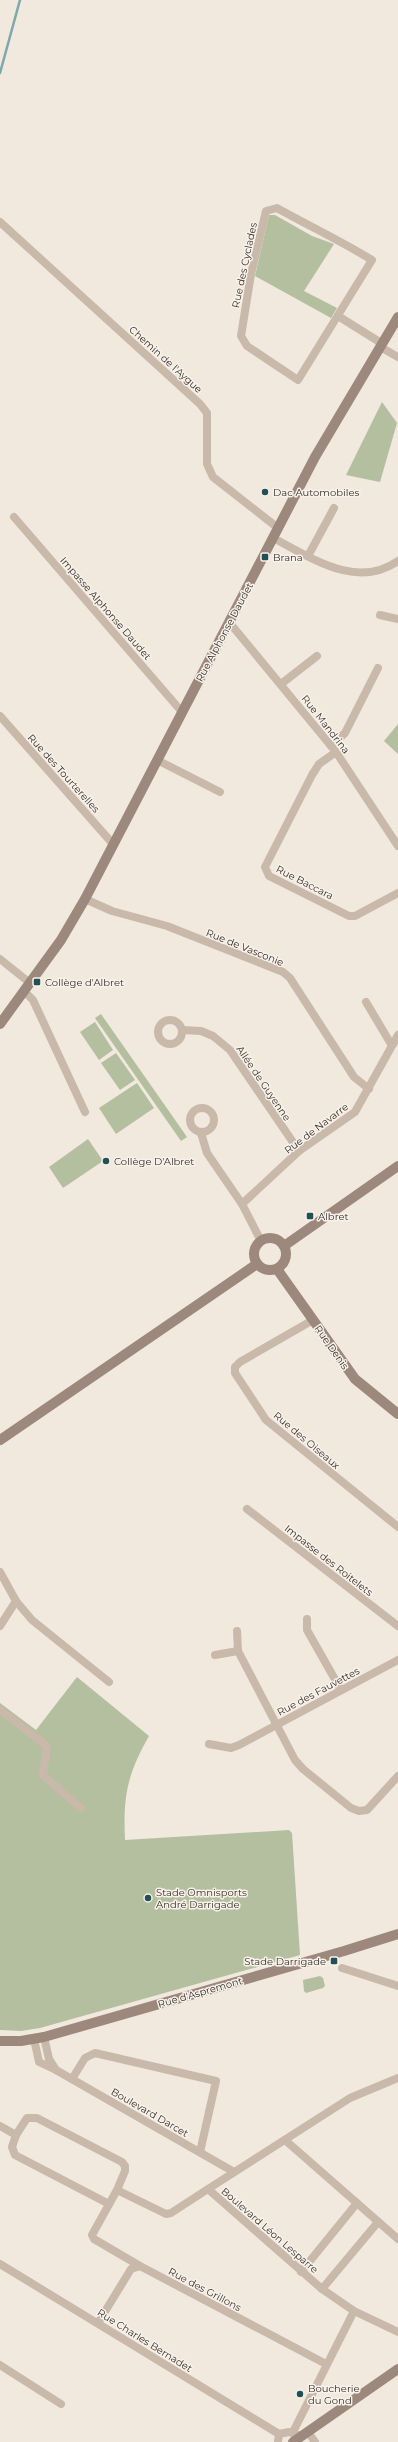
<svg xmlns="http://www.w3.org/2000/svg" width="398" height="2442" font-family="Montserrat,sans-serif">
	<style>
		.green { fill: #b3bf9e }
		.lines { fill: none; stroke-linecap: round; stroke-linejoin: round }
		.stream { stroke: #7ea9ac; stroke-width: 2.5 }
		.street { stroke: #c9b9aa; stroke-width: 8 }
		.secondary { stroke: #9c887c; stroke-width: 10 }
		.poi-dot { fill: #215156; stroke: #f9f2ea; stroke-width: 1.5 }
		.labels { text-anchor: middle; stroke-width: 3; stroke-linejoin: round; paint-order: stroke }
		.street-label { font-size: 10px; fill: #362e29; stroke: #f9f2ea }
		.poi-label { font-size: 10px; fill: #362e29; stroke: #f9f2ea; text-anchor: start }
	</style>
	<rect width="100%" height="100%" fill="#f1e8de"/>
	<g class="green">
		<polygon points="269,215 275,215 312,236 334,244 304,291 337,308 331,318 255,276"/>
		<polygon points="382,402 397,423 380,482 346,475"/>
		<polygon points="398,724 398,754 384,741"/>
		<polygon points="101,1014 187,1137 181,1141 95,1018"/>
		<polygon points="95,1022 113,1050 99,1060 80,1032"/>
		<polygon points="116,1053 135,1080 120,1090 101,1063"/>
		<polygon points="137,1083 154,1108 116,1134 99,1108"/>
		<polygon points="88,1139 103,1161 63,1188 49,1167"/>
		<path d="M77,1677L149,1736C127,1775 123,1796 125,1840L289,1830L292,1833L300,1955L40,2028L21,2031L0,2030V1703L36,1730Z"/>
		<polygon points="320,1976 323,1978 325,1986 323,1988 306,1993 304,1991 303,1980"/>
	</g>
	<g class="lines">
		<polyline class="stream" points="0,73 20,0"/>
		<g class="street">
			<path d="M277,208C309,226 341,241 372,260L298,380L247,346L241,336L251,274L266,211Z"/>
			<polyline points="0,222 200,404 207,413 207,464 213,477 278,528"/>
			<polyline points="338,316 378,341 384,349 398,357"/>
			<polyline points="14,517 182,712"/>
			<path d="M273,538C312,558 357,590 398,561"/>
			<polyline points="308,556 334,508"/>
			<polyline points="380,615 398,619"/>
			<polyline points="229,622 336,752 398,846"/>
			<polyline points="281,684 317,656"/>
			<polyline points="0,716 113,844"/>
			<polyline points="331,746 345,733 378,668"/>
			<polyline points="336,752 319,764 312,775 265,867 269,876 349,916 355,916 398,893"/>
			<polyline points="157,760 220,792"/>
			<polyline points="85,899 112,911 167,926 283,972 290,978 354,1077 369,1089"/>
			<polyline points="0,959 30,983"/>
			<polyline points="24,991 33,1000 85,1112"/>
			<polyline points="366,1002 391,1044"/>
			<circle cx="170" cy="1032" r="12"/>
			<polyline points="182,1030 201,1031 213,1036 230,1050 299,1151"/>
			<circle cx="202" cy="1120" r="12"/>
			<polyline points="201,1133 207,1153 242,1204 261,1241"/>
			<polyline points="242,1204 299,1151 355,1112 398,1035"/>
			<polyline points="313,1320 240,1362 235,1367 235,1373 266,1420 398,1527"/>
			<polyline points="247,1509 398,1626"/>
			<polyline points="0,1572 16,1601 0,1626"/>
			<polyline points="16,1601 32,1620 109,1682"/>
			<polyline points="307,1619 307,1630 341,1690"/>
			<polyline points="237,1631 238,1651"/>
			<polyline points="215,1655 238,1651 295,1760 303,1769 351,1808 359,1811 367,1810 398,1776"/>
			<polyline points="0,1710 47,1746 43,1775 81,1808"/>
			<polyline points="209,1744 231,1748 239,1745 398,1660"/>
			<polyline points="342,1968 398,1986"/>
			<polyline points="44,2037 49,2059 56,2070"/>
			<polyline points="34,2039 39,2062 56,2070 234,2172"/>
			<polyline points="72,2079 85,2058 95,2053 216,2081 200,2152"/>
			<polyline points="0,2126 16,2135 12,2147 15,2155 109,2204"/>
			<polyline points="16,2135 27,2118 37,2118 122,2162 125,2166 125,2171 117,2190"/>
			<polyline points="285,2140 398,2239"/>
			<polyline points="208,2189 350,2098 398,2078"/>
			<polyline points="0,2264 279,2434"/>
			<polyline points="140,2266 94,2239 92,2235 117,2190 166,2214 171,2213 208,2189 322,2289 354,2311 398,2332"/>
			<polyline points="301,2272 357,2203"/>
			<polyline points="322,2289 378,2222"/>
			<polyline points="98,2323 131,2269 140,2266 326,2364"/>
			<polyline points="0,2365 61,2404"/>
			<polyline points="293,2432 354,2311"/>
			<polyline points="308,2432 315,2442"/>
			<polyline points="278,2442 279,2434 289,2432 298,2435"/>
		</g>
		<g class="secondary">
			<polyline points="0,1024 61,940 85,899 315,457 398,317"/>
			<circle cx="270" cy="1254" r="16"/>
			<polyline points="284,1246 398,1166"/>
			<polyline points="277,1269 355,1379 398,1414"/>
			<polyline points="0,1440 257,1264"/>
			<polyline points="0,2041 21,2041 44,2037 344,1951 398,1934"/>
			<polyline points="293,2442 398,2369"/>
		</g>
	</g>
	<g class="poi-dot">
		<circle cx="265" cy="492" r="4"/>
		<rect x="261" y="553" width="8" height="8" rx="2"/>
		<rect x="33" y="978" width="8" height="8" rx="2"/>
		<circle cx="106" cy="1161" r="4"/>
		<rect x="306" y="1212" width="8" height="8" rx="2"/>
		<circle cx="148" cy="1898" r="4"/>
		<rect x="330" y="1957" width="8" height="8" rx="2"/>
		<circle cx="300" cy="2394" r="4"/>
	</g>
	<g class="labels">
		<g class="street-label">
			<text transform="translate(244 265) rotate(-78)" y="4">Rue des Cyclades</text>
			<text transform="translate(166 359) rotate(42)" y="4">Chemin de l'Aygue</text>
			<text transform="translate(106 608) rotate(49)" y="4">Impasse Alphonse Daudet</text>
			<text transform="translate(224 632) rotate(-62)" y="4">Rue Alphonse Daudet</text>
			<text transform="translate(326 724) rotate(52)" y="4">Rue Mandrina</text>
			<text transform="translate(64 773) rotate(48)" y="4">Rue des Tourterelles</text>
			<text transform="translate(305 882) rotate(27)" y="4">Rue Baccara</text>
			<text transform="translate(245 947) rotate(22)" y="4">Rue de Vasconie</text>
			<text transform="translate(264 1083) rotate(56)" y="4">Allée de Guyenne</text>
			<text transform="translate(316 1128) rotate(-37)" y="4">Rue de Navarre</text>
			<text transform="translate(332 1347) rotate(55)" y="4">Rue Denis</text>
			<text transform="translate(307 1440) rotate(40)" y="4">Rue des Oiseaux</text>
			<text transform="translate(329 1560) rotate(38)" y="4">Impasse des Roitelets</text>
			<text transform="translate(318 1691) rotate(-28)" y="4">Rue des Fauvettes</text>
			<text transform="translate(200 1992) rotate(-16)" y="4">Rue d'Aspremont</text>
			<text transform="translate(150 2112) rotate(30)" y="4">Boulevard Darcet</text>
			<text transform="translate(270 2230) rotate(41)" y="4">Boulevard Léon Lesparre</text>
			<text transform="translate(205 2289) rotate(28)" y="4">Rue des Grillons</text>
			<text transform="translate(145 2340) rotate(32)" y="4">Rue Charles Bernadet</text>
		</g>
		<g class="poi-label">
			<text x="273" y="496">Dac Automobiles</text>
			<text x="273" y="561">Brana</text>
			<text x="45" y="986">Collège d'Albret</text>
			<text x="114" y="1165">Collège D'Albret</text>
			<text x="318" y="1220">Albret</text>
			<text x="156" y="1896">Stade Omnisports<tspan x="156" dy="12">André Darrigade</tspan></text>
			<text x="326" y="1965" text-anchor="end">Stade Darrigade</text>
			<text x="308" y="2392">Boucherie<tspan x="308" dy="12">du Gond</tspan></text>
		</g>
	</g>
</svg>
